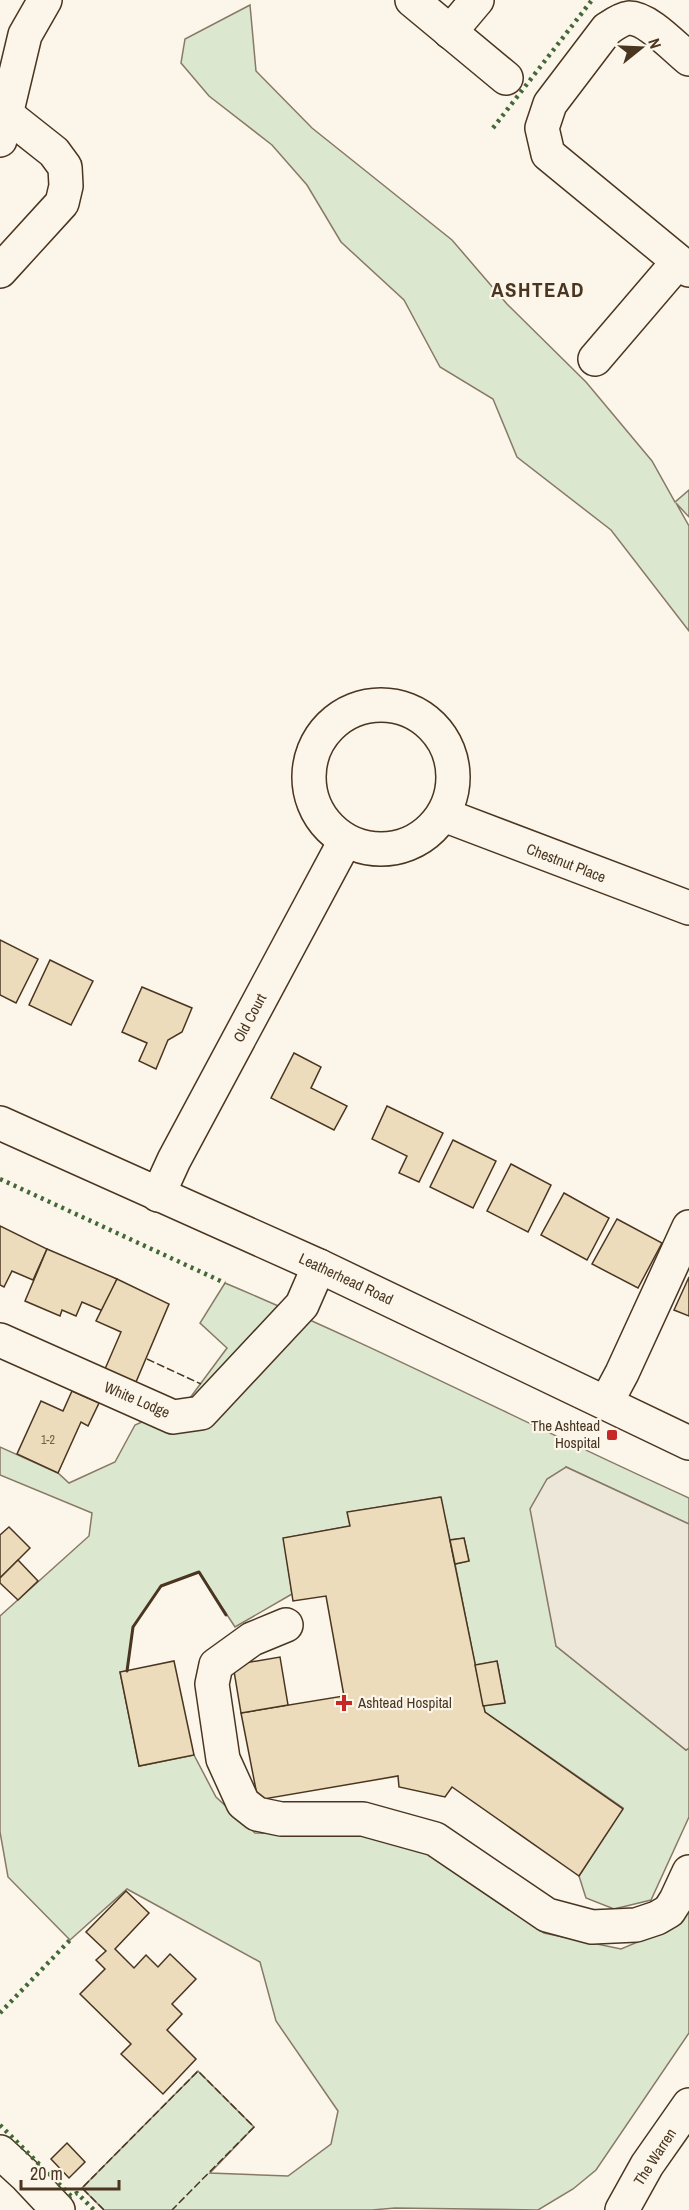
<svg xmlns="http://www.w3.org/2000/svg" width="689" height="2210" font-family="'Archivo Narrow',sans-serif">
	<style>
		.green { fill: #dce7d0; stroke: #887966; stroke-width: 1.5 }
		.parking { fill: #ede7d9; stroke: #887966; stroke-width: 1.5 }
		.building { fill: #ecdcbc; stroke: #4a3520; stroke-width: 1.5 }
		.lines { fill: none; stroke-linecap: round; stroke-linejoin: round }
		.minor-casing { stroke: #4a3520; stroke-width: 36 }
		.highway-casing { stroke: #4a3520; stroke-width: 36 }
		.minor { stroke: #fbf6e9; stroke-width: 33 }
		.highway { stroke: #fbf6e9; stroke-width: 33 }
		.hedge { stroke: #436837; stroke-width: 4.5; stroke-dasharray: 3 4.5; stroke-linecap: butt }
		.fence { stroke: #4a3520; stroke-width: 1.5; stroke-dasharray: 8 3; stroke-linecap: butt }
		.wall { stroke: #4a3520; stroke-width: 3 }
		.poi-dot { fill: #c62828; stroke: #fbf6e9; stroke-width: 2 }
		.labels { text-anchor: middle; stroke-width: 4.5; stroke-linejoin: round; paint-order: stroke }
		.number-label { font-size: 12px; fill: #725f47 }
		.street-label { font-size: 15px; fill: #4a3520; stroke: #fbf6e9 }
		.poi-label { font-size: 15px; fill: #4a3520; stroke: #fbf6e9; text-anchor: end }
		.district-label { font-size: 21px; font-weight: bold; letter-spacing: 1.5px; fill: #4a3520; stroke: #fbf6e9 }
	</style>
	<rect width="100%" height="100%" fill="#fbf6e9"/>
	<g class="green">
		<polygon points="250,5 256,71 312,128 452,240 507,304 586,382 652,461 675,502 689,490 689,517 676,503 689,526 689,631 611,530 517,457 493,399 440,367 404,300 341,242 307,185 272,145 209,96 181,63 185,39"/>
		<path d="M225,1283C382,1349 534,1428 689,1498V1524L566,1467L556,1646L686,1750L689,1748V1817L651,1900L614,1909L586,1898L579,1876L623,1808L485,1712L483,1706L505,1702L497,1661L475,1665L455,1564L469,1561L464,1538L450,1540L440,1497L348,1512L350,1526L284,1538L292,1594L235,1627L199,1572L161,1586L133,1627L127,1671L120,1672L139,1766L194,1755L216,1797L255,1833L311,1834L368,1831L436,1856L544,1933L621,1949L676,1926L689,1907V2033L596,2170L573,2189L538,2210L395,2208L372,2210H104L82,2188L198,2071L254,2127L210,2173L288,2176L331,2144L338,2111L276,2021L260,1962L127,1889L70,1940L8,1877L0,1832V1616L89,1536L92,1513L0,1475V1447L58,1473L69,1483L115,1462L135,1425L187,1402L227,1348L200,1323Z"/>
	</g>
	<polygon class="parking" points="566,1467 689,1524 689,1748 686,1750 556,1646 530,1509 547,1479"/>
	<g class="building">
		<polygon points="0,940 38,959 16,1003 0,995"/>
		<polygon points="50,960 93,981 71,1025 29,1005"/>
		<polygon points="142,987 192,1008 182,1032 168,1040 156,1069 139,1061 147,1043 122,1032"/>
		<polygon points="294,1053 321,1067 311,1088 347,1106 334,1130 271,1098"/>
		<polygon points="387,1106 443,1133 419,1182 399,1173 407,1156 372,1139"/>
		<polygon points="453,1140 496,1161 473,1208 430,1187"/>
		<polygon points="511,1164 551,1185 528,1232 487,1211"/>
		<polygon points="564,1193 609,1218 587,1260 541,1235"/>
		<polygon points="617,1219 662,1243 638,1288 592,1264"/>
		<polygon points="0,1226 47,1249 33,1280 12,1271 4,1287 0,1285"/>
		<polygon points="47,1249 117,1279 103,1311 82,1302 76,1316 62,1310 60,1316 25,1301"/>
		<polygon points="689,1277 689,1316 674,1310"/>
		<polygon points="117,1279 169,1304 136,1382 105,1369 121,1332 96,1321"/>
		<polygon points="72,1391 99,1403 88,1426 81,1422 58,1473 17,1454 41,1401 63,1411"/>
		<polygon points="441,1497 485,1712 623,1809 579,1876 452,1787 445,1797 399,1787 398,1776 258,1800 241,1713 344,1696 326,1596 293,1601 283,1538 350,1526 347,1512"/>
		<polygon points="9,1527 30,1548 0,1578 0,1535"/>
		<polygon points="464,1538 469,1561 455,1564 450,1540"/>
		<polygon points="18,1560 38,1581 18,1600 0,1583 0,1578"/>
		<polygon points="280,1657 288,1705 241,1713 233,1665"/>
		<polygon points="174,1661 194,1755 139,1766 120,1672"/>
		<polygon points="497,1661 505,1703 483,1706 475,1665"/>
		<polygon points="126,1891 149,1913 115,1949 134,1968 146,1955 158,1967 170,1954 196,1979 172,2004 182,2014 167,2030 196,2059 163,2094 121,2054 131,2044 80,1994 105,1969 96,1960 106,1951 86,1932"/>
		<polygon points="67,2143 85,2162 69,2178 51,2159"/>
	</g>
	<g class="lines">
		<defs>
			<g id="minor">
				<polyline points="412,0 506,78"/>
				<polyline points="450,32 477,0"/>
				<path d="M689,59C674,47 648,18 629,18C621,19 613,25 607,29L550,104L542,128L548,154L689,270"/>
				<polyline points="0,140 25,35 45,0"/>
				<polyline points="0,271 62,203 66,186 65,167 54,152 6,114"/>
				<polyline points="595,359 678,262"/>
				<circle cx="381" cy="777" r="72"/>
				<polyline points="444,815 689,908"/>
				<polyline points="158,1195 174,1160 345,841"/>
				<polyline points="0,1340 173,1417 201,1413 302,1305 319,1266"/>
				<polyline points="606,1403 622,1373 689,1227"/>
				<polyline points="286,1625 252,1639 216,1665 212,1684 223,1759 243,1803 257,1814 281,1819 363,1819 435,1839 547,1915 592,1927 636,1925 657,1918 669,1911 676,1900 689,1872"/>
				<polyline points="0,2152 25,2175 58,2210"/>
				<polyline points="622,2210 647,2165 689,2105"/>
			</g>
			<polyline id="highway" points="0,1123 319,1266 689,1443"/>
		</defs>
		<use href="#minor" class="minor-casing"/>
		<use href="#highway" class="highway-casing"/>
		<use href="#minor" class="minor"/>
		<use href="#highway" class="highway"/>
		<g class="hedge">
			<polyline points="493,128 592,0"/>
			<polyline points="0,1179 225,1283"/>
			<polyline points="0,2013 70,1940"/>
			<polyline points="0,2125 71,2196 77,2193 94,2210"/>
		</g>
		<g class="fence">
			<polyline points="147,1359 201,1384"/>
			<polyline points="104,2210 82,2188 198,2071 254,2127 172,2210"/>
		</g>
		<polyline class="wall" points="127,1671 133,1627 161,1586 199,1572 226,1615"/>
	</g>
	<g class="poi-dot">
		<rect x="606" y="1429" width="12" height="12" rx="3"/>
		<path d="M341 1694h6v6h6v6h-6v6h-6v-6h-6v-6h6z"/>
	</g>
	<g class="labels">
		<g class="number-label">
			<text x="48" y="1444">1-2</text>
		</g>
		<g class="street-label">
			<text transform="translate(566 863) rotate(21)" y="5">Chestnut Place</text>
			<text transform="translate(250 1018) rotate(-62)" y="5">Old Court</text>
			<text transform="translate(346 1279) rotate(25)" y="5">Leatherhead Road</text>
			<text transform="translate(137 1400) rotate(23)" y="5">White Lodge</text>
			<text transform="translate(655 2157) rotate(-57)" y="5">The Warren</text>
		</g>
		<g class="poi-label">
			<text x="600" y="1431">The Ashtead<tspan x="600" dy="17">Hospital</tspan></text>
			<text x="358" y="1708" text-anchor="start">Ashtead Hospital</text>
		</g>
		<g class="district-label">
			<text x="538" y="297">ASHTEAD</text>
		</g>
	</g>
	<g transform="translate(641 48) rotate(72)" stroke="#fbf6e9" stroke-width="4.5" paint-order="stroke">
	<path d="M0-4.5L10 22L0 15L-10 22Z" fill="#4a3520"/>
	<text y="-9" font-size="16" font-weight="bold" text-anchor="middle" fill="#4a3520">N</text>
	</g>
	<path d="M21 2180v9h98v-9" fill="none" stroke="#4a3520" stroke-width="3"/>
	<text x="30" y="2180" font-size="18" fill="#4a3520" stroke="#fbf6e9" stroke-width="4.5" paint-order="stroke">20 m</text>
</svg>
